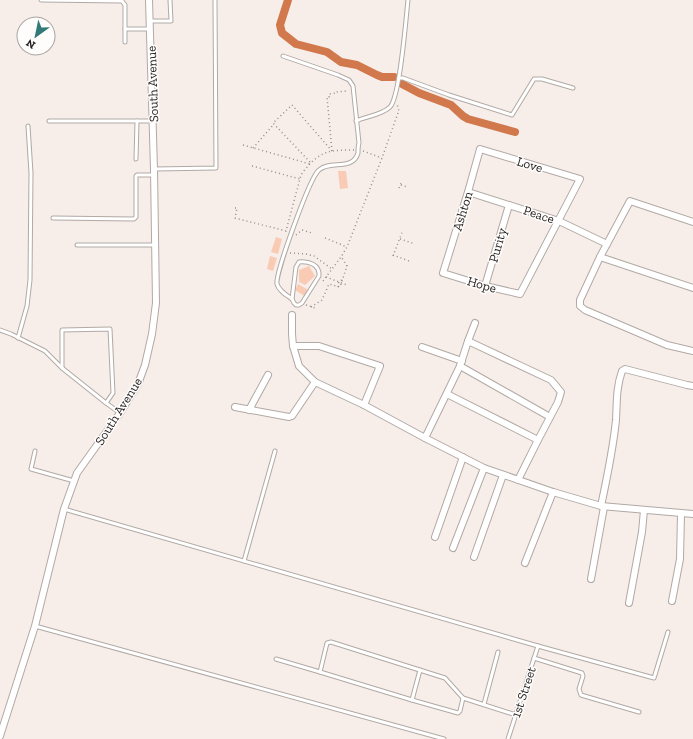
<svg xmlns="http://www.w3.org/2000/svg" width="693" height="739" font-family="'Zilla Slab',serif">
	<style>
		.green { fill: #facbb4 }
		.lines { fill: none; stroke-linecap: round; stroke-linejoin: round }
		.canal { stroke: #d1784c; stroke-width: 8 }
		.service-casing { stroke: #b1a9a5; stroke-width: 5 }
		.minor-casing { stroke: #b1a9a5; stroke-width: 8 }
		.path { stroke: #958f8c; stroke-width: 1.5; stroke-dasharray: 1 3; stroke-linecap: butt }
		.service { stroke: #fff; stroke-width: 3 }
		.minor { stroke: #fff; stroke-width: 6 }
		.labels { text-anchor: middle; stroke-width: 3; stroke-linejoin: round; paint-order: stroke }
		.street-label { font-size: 13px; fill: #221f1e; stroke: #fffdfc }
	</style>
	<rect width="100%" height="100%" fill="#f7eeea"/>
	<g class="green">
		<polygon points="338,171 346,171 348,188 340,189"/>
		<polygon points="276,237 282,239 278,254 271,252"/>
		<polygon points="270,256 277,258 273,271 267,269"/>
		<polygon points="309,266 315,276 305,285 299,282 299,270"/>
		<polygon points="298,284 310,291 306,297 295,290"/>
	</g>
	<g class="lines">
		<g class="canal">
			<polyline points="288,0 280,25 282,33 296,44 327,52 341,62 357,65 377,75 382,77 394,77"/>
			<polyline points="402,84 419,93 451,105 463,116 468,119 515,132"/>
		</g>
		<defs>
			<g id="service">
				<polyline points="41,0 122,1 125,5 125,29"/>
				<polyline points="150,21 171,21 170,0"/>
				<polyline points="125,42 125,29 150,29"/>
				<path d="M283,56L338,75L349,80L353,86L359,143C358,146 358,150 358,153C353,171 330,160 319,170C310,177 275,274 277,284C279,291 286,295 292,299"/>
				<polyline points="399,78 403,78 449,95 512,115 534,79 542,79 573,88"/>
				<polyline points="49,121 153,121"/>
				<path d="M356,121C367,116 382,115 390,107C400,97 406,18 408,0"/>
				<polyline points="136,159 137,121"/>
				<polyline points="154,169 216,168 215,0"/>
				<polyline points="53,218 134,219 136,217 136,176 137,175 154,175"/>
				<polyline points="77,245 155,245"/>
				<path d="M299,262C308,261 320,264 319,276L302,303L299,305H296L294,303L292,299L296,267Z"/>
				<polyline points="0,330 11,334 45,351 62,368 106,403 120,413"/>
				<polyline points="18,338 27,306 30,280 31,173 28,126"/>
				<polyline points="62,368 62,330 110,329 113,393 106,403"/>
				<polyline points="35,451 31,469 74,481"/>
				<polyline points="64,509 538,646 654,678 668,632"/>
				<polyline points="244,561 275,451"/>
				<polyline points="35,626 444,739"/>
				<polyline points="534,658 582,673 583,676 579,689 581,695 639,712"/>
				<polyline points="276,659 320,672 327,643 331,642 445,678 463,698 516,715"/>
				<polyline points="320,672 412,700 420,670"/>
				<polyline points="412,700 458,713 460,711 463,698"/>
				<polyline points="484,704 498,652"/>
				<polyline points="508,739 538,646"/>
			</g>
			<g id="minor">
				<polygon points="480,149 580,179 520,294 485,286 443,273 468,192"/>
				<polyline points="468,192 559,221 607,244"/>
				<polyline points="693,222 630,201 600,257 580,300 580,306 585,310 667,345 693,351"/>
				<polyline points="600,257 693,288"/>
				<polyline points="485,286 509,205"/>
				<polyline points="292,315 292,334 293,346 299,366 315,382 364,405 425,438 484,468 553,492 601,506 693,514"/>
				<polyline points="468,341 475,323"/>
				<polyline points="293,346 319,346 380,366 364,405"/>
				<polyline points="422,347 462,361"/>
				<polyline points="460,366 550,417"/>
				<polyline points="447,394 538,440"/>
				<polyline points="235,407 289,417 292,416 315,382"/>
				<polyline points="249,410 268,375"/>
				<polyline points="425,438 460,366 468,341 551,380 561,392 558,402 538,440 518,480"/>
				<path d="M601,506C607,478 613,450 616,420C617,403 616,388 622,371L625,369L687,385L693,386"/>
				<polyline points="435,537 463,457"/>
				<polyline points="453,548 484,468"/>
				<polyline points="474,557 503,475"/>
				<polyline points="525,563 553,492"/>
				<polyline points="591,579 604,507"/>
				<polyline points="672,601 680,559 681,514"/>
				<polyline points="629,603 642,532 644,510"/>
				<polyline points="0,736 35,626 64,509 77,473 120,413 138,384 145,365 152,334 156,303 154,169 149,0"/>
			</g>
		</defs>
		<use href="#service" class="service-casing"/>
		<use href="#minor" class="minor-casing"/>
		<g class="path">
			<polyline points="243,145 310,164"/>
			<polyline points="253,148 274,124"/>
			<polyline points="332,151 327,97 329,97 329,94 336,93 336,92 346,91"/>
			<polyline points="363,151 382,158"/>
			<polyline points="310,162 273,123 292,105 332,151"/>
			<polyline points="252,166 300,179"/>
			<polyline points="401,185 407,187"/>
			<polyline points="399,188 402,181"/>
			<path d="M235,208H237L235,218L286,231L301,175C307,166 317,155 328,152C336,150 345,150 354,150"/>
			<polyline points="296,235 302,230 312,233"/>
			<polyline points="325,238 347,247"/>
			<polyline points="400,239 415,244"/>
			<polyline points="290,253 306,254 314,256 332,269"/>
			<polyline points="393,255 409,261"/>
			<polyline points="393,256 403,230"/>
			<polyline points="326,277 347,285"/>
			<polyline points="323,281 341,257 347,247 382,158 398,113 399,111 397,104"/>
			<polyline points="338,287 339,281 342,280"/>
			<polyline points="306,305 315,308"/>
			<polyline points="311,307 322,300 329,284 340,287 347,266 342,258"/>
		</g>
		<use href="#service" class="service"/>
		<use href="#minor" class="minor"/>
	</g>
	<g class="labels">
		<g class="street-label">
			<text transform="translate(152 84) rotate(-92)" y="5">South Avenue</text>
			<text transform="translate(530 164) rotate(17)" y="5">Love</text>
			<text transform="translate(462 211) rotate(-73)" y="5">Ashton</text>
			<text transform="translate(539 214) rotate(18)" y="5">Peace</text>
			<text transform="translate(497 245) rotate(-74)" y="5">Purity</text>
			<text transform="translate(482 284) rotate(16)" y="5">Hope</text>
			<text transform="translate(118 411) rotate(-58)" y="5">South Avenue</text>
			<text transform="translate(523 692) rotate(-72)" y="5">1st Street</text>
		</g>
	</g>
	<g transform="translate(36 36) rotate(213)"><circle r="19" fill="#fffdfc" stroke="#a7a4a3"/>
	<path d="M0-3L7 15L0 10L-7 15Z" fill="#317a77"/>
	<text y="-6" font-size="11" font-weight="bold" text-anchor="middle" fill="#221f1e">N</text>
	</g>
</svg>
